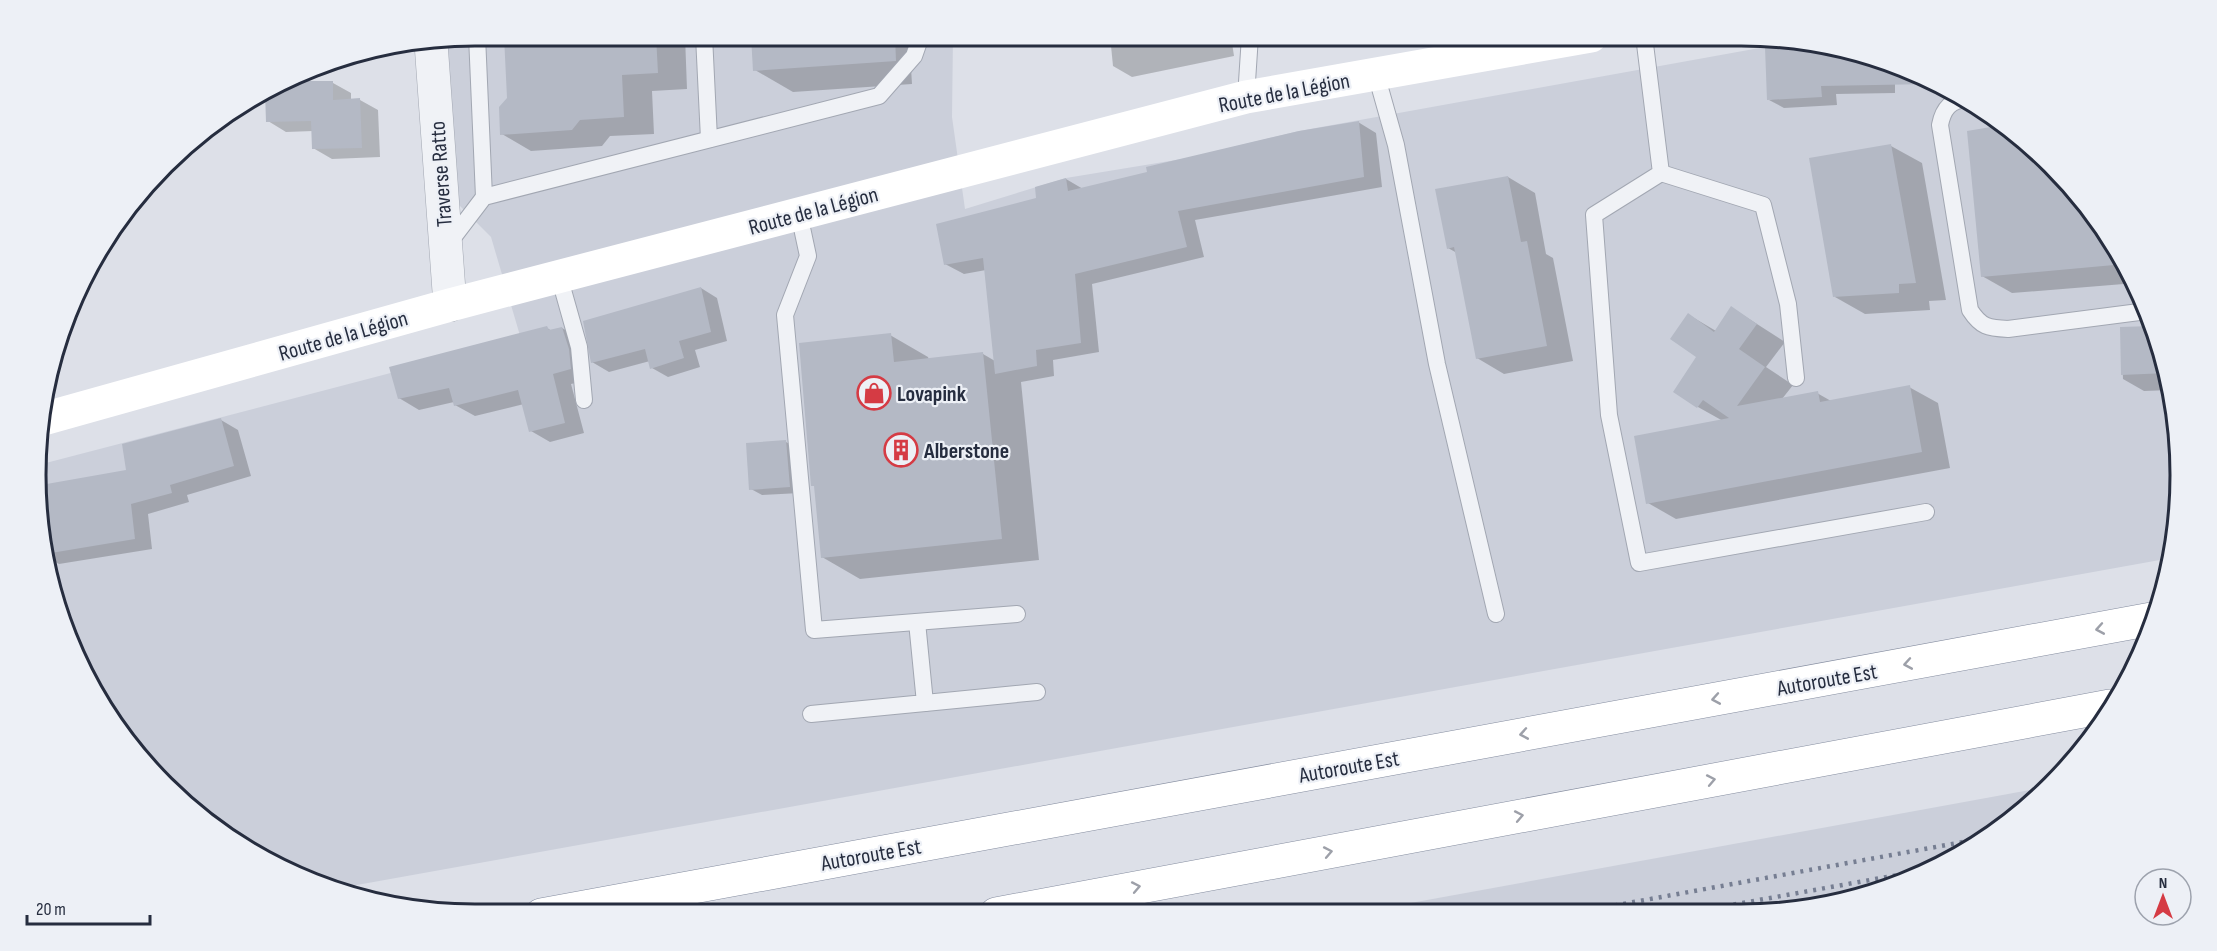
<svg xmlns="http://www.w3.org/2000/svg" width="2217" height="951" font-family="'Sofia Sans Condensed',sans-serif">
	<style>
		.built { fill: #cbcfda }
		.shadow { fill: #0003 }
		.building { fill: #b4b9c5 }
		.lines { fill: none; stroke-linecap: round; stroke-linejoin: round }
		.service-casing { stroke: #a2a7b2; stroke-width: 18 }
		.minor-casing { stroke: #a2a7b2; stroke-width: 34 }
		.motorway-casing { stroke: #848c9f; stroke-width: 34 }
		.service { stroke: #f0f2f6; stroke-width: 16 }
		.minor { stroke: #f0f2f6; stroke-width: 33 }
		.secondary { stroke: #fff; stroke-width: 33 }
		.motorway { stroke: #fff; stroke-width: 33 }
		.rail { stroke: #767e92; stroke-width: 4.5; stroke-dasharray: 3 6; stroke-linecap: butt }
		.oneway { stroke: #9da0a9 }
		.labels { text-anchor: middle; stroke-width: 4.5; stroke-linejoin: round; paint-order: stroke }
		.street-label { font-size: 22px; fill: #262d3f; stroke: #edf0f6 }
		.poi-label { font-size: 22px; font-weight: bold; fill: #262d3f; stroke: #edf0f6; text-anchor: start }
		.rim { fill: none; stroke: #262d3f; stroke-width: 3 }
	</style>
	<rect width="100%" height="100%" fill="#dde0e8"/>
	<g class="built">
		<polygon points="476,36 953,36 952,117 965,209 1066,178 1188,158 1299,131 1765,47 1800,46 1883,59 1962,95 2032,145 2090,208 2136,281 2166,362 2180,447 2177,533 2171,558 329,890 256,856 186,806 95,695 59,616 40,533 42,464 521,339 491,237 448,194 442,42"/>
		<polygon points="2046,787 2009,824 1910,881 1799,911 1361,912"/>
	</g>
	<g class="shadow">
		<polygon points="505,36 685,36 687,89 652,91 654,134 610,136 602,146 531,151 502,134 508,99"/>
		<polygon points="753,36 909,36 912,84 793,92 755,70"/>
		<polygon points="1110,36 1231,36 1234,56 1132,77 1113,66"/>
		<polygon points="1895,65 1895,93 1836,94 1837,105 1784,108 1769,100"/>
		<polygon points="333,83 351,93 351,100 360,100 378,110 380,157 332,159 313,148 313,131 286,132 268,121 267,90 279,84"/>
		<polygon points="1358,122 1376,133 1382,187 1195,220 1204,257 1092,284 1099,352 1053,360 1054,376 1021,382 1039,560 860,579 822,557 890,335 928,357 929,360 983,354 995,361 986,270 964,274 945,264 1066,179 1083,189"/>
		<polygon points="2005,126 2032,145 2090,208 2136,283 2012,293 1982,276 1969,132"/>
		<polygon points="1891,146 1922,163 1946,300 1929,301 1930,310 1865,314 1835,297"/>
		<polygon points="1508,177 1535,193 1546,254 1553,258 1573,361 1504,374 1477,358 1457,253 1448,248"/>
		<polygon points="701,288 717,298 727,341 695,350 700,367 668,377 652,368 650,361 609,372 592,362"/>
		<polygon points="1732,308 1785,342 1766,367 1793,385 1782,399 1817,393 1831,401 1909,387 1938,403 1950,468 1676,519 1648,503 1723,421 1698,407 1698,357 1689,315 1716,331"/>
		<polygon points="2153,327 2166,362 2171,390 2144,391 2123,379 2121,328"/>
		<polygon points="547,328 552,331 562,328 581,339 589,380 571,384 584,433 550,442 531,431 524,404 475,416 455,405 454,402 419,410 399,398"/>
		<polygon points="221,420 238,430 251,476 187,495 189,502 148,514 152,549 59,564 45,556 40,533 41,482 46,485 128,471"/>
		<polygon points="786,442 796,448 800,493 762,495 751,489"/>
	</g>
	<g class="building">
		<polygon points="504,36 656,36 658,73 622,75 624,117 580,120 572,130 500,135 499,107 507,98"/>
		<polygon points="751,36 895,36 896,61 753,71"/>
		<polygon points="1796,45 1883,59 1931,81 1930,84 1821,86 1822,97 1767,100 1765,47"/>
		<polygon points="286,81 333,81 333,100 360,98 362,148 312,149 311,121 266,122 265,91"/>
		<polygon points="1359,121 1364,177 1178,211 1187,247 1075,274 1081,343 1036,350 1037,366 995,374 983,258 944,265 936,224 1036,198 1035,187 1066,178 1068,191 1147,172 1146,167 1299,131"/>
		<polygon points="2003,125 2032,145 2090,208 2125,264 1981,277 1967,131"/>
		<polygon points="1891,144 1916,283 1899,284 1899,293 1833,297 1809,158"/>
		<polygon points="1508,176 1521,242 1527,241 1547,346 1476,359 1454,247 1447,249 1435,189"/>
		<polygon points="701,287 711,332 679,341 684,358 650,369 645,349 591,363 583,321"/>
		<polygon points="1731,306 1757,324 1739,349 1765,367 1737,406 1818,391 1820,402 1910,385 1922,452 1646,504 1634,436 1729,418 1703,400 1697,408 1673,392 1696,357 1670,339 1688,313 1714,332"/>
		<polygon points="547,326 549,330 562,327 569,349 571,369 553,374 565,423 529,432 518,390 454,406 449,388 398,399 389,367"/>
		<polygon points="2152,326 2168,373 2121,375 2120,327"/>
		<polygon points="891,333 894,362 983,352 1002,539 821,558 814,486 811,486 799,343"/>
		<polygon points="221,418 234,466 170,485 172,493 131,504 135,539 45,554 40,533 41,485 126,470 122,444"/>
		<polygon points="786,440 790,487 749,490 746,443"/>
	</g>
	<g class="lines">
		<defs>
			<g id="service">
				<polyline points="477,36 484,197"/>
				<polyline points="704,36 709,139"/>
				<polyline points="1644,36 1661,173 1594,215 1609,415 1639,563 1926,512"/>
				<polyline points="1376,74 1396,145 1437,364 1496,614"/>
				<polyline points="1246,97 1250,36"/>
				<path d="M1967,99C1950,100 1943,109 1940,125L1970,310C1981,327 1988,328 2008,329L2147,311"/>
				<polyline points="1661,173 1763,205 1788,304 1796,378"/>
				<polyline points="799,214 808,256 785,315 814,630 1017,614"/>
				<polyline points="449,243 484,197 879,96 914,56 921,36"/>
				<polyline points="559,276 579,347 584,400"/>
				<polyline points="925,703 1037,692"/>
				<polyline points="811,714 925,703 917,622"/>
			</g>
			<polyline id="minor" points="431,43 450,305"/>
			<g id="motorway">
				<polyline points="996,914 2110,706"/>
				<polyline points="541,915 2157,618"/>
			</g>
		</defs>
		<use href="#service" class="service-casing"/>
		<use href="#minor" class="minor-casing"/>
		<use href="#motorway" class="motorway-casing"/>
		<use href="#service" class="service"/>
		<use href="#minor" class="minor"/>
		<polyline class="secondary" points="43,419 450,305 1246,97 1591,36"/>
		<use href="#motorway" class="motorway"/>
		<g class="rail">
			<polyline points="1698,911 1931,869"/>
			<polyline points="1579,912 1985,838"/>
		</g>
	</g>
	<defs><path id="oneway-chevron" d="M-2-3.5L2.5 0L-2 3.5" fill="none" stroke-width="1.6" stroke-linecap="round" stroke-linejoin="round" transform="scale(1.5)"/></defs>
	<g class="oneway">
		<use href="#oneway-chevron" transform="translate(2100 629) rotate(170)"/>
		<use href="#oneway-chevron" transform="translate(1908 664) rotate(170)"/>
		<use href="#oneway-chevron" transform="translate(1716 699) rotate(170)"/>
		<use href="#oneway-chevron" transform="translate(1524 734) rotate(170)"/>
		<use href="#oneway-chevron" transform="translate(1711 780) rotate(-11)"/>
		<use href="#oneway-chevron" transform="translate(1519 816) rotate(-11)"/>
		<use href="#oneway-chevron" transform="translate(1328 852) rotate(-11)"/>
		<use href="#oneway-chevron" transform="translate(1136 887) rotate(-11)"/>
	</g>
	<defs>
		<symbol id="shop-ring" viewBox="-11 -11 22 22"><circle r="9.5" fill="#edf0f6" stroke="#d53b44" stroke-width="1.5"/><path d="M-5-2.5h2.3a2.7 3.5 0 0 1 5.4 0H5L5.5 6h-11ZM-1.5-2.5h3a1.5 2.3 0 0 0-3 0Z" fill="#d53b44"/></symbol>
		<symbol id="building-ring" viewBox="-11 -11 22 22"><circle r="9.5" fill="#edf0f6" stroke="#d53b44" stroke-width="1.5"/><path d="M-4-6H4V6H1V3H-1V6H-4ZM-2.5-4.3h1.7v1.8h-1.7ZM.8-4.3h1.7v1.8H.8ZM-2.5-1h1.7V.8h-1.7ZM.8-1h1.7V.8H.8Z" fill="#d53b44"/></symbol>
	</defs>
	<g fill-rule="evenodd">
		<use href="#shop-ring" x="855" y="374" width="38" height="38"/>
		<use href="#building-ring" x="882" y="431" width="38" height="38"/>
	</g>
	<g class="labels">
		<g class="street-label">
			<text transform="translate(1284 92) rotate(-11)" y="8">Route de la Légion</text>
			<text transform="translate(440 174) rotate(-94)" y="8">Traverse Ratto</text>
			<text transform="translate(813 210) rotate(-15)" y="8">Route de la Légion</text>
			<text transform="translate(343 335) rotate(-16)" y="8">Route de la Légion</text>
			<text transform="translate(1827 679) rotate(-10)" y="8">Autoroute Est</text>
			<text transform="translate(1349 766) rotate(-10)" y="8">Autoroute Est</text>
			<text transform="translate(871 854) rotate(-10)" y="8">Autoroute Est</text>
		</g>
		<g class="poi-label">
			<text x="897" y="401">Lovapink</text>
			<text x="924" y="458">Alberstone</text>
		</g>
	</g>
	<path d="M0 0H2217V951H0ZM475 46H1741A429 429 0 0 1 2170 475V475A429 429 0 0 1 1741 904H475A429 429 0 0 1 46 475V475A429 429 0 0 1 475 46Z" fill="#edf0f6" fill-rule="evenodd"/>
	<path class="rim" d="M475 46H1741A429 429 0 0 1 2170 475V475A429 429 0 0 1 1741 904H475A429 429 0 0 1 46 475V475A429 429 0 0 1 475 46Z"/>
	<g transform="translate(2163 897)"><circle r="28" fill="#edf0f6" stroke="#9da2ad" stroke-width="1.5"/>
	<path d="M0-4.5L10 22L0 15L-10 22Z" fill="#d53b44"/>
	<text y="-9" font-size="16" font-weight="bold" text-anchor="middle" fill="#262d3f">N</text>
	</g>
	<path d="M27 915v9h123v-9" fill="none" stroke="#262d3f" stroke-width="3"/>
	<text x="36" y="915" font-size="18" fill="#262d3f" stroke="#edf0f6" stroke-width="4.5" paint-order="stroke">20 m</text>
</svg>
